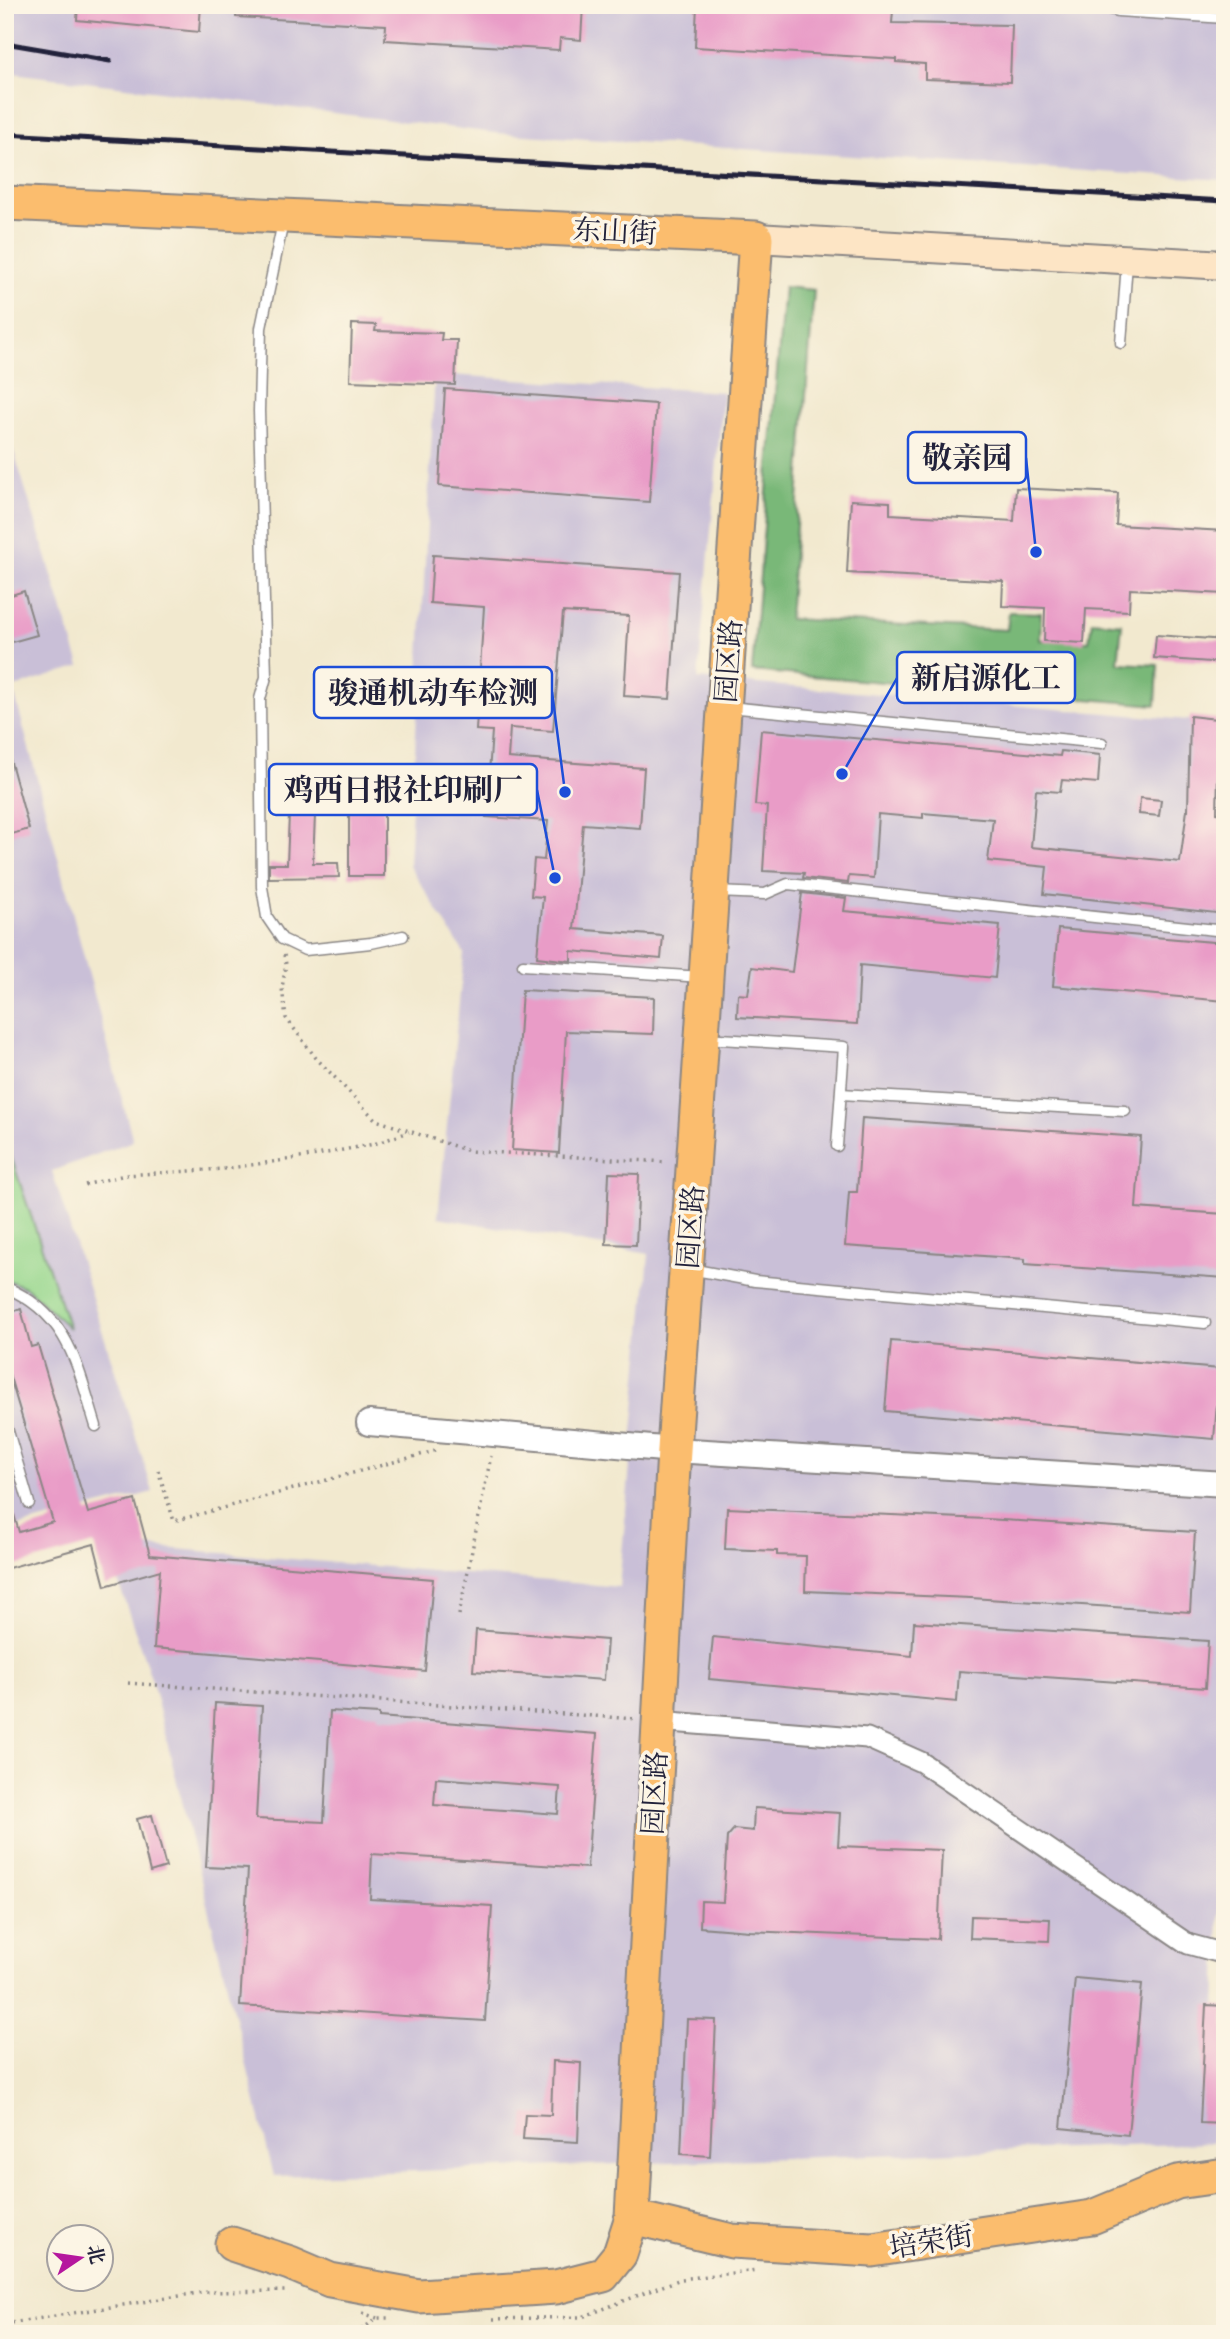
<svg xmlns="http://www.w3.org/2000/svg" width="1230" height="2339" font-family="'Libre Bodoni','Noto Serif SC',serif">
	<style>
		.industrial { fill: #c9bfd7 }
		.green { fill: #97d78d; stroke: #5c7c64; stroke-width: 2 }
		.forest { fill: #79b878; stroke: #4e6d5a; stroke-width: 2 }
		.building { fill: #e99cc7; fill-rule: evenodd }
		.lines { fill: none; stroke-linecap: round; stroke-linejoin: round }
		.service-casing { stroke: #8a8685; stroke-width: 13 }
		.minor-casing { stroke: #8a8685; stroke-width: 23 }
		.tertiary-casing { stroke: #8a8685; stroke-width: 28 }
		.secondary-casing { stroke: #8a8685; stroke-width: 32 }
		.trunk-casing { stroke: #8a8685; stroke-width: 37 }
		.path { stroke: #8a8685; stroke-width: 3.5; stroke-dasharray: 2 5; stroke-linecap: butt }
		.service { stroke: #fff; stroke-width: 10 }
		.minor { stroke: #fff; stroke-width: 19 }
		.tertiary { stroke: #fff; stroke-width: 24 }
		.secondary { stroke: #fde5c5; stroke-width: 28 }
		.trunk { stroke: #fbbd6e; stroke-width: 33 }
		.rail { stroke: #22223b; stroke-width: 5 }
		.labels { text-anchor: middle; stroke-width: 7; stroke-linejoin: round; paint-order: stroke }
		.street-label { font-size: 28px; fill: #22223b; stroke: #fcf5e5 }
		.leader { fill: none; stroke: #1d4ed8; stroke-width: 2.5 }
		.callout-dot { fill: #1d4ed8; stroke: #fcf5e5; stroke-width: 2.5 }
		.callout { fill: #fcf5e5; stroke: #1d4ed8; stroke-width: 2.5 }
		.callout-label { font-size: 30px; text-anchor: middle; font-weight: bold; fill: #22223b }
	</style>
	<rect width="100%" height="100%" fill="#fcf5e5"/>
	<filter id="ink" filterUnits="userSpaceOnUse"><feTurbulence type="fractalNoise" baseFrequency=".0143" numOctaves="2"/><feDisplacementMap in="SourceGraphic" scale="14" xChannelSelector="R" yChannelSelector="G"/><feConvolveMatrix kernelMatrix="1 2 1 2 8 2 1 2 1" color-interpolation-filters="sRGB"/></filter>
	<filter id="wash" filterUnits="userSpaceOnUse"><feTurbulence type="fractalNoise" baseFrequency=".00686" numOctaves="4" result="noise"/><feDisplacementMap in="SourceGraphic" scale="28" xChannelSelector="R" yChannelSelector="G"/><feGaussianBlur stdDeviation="1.57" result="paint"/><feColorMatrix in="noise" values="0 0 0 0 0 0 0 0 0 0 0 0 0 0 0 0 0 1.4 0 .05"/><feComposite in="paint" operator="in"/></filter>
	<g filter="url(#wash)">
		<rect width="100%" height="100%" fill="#f2e9cf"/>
		<g class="industrial">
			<polygon points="5,5 1225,5 1225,180 495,133 5,72"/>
			<polygon points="435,374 723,392 698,679 1225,723 1225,1716 1212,2143 274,2176 152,1681 105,1543 619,1587 649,1254 438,1217 464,953 409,865"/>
			<polygon points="5,423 80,666 13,688 133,1141 52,1171 153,1492 5,1530"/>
		</g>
		<polygon class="green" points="5,1139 69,1328 27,1288 5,1279"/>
		<polygon class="forest" points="784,287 814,290 789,619 1007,630 1009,612 1041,613 1040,640 1089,641 1092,621 1122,624 1118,663 1158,665 1156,705 752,671"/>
		<g id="blocks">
			<g class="building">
				<polygon points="78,5 201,5 199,32 77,20"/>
				<polygon points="236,5 583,5 581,40 560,38 559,50 385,40 386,25 236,17"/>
				<polygon points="697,5 800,5 893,10 892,23 1012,25 1010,82 925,79 925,64 896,62 896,59 695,47"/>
				<polygon points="352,324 376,325 375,331 442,333 441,340 457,340 455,385 350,381"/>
				<polygon points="445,389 656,404 649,502 439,486"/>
				<polygon points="1016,488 1118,493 1116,525 1225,531 1225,594 1130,589 1129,611 1086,609 1084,643 1044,641 1045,608 1002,606 1003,581 847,573 851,500 890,502 890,514 1014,521"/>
				<polygon points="433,555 679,572 670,699 624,696 629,616 563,612 553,731 510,728 508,758 644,768 640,828 583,824 574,929 663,936 661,959 571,951 571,961 537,957 543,897 531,896 534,859 544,860 548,821 486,817 492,731 476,730 484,607 430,603"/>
				<polygon points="24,591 37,635 5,644 5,597"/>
				<polygon points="1156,635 1225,640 1225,663 1154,658"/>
				<polygon points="1190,716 1225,720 1225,734 1219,734 1217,813 1225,814 1225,914 1044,894 1047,867 988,861 993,819 923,813 923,818 878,814 874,878 849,876 848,883 803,878 804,873 763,871 767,806 755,805 761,730 1060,756 1061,751 1100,755 1098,783 1062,780 1060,792 1036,790 1031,847 1180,862 1187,810 1188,810"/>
				<polygon points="10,759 29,829 5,836 5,760"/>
				<polygon points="290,790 316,791 313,863 338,863 339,877 269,878 269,864 287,864"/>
				<polygon points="349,791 384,792 384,876 349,876"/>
				<polygon points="1140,798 1161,800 1159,816 1139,814"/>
				<polygon points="802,893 846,898 844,911 1000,925 995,978 860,965 857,1024 737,1017 738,994 748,995 752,967 792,972"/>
				<polygon points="1058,929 1225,943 1225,1001 1053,986"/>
				<polygon points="522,990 654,997 653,1034 566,1031 559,1153 512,1150"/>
				<polygon points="862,1118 1141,1137 1136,1208 1225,1214 1225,1278 1025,1264 1025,1259 845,1246 849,1192 857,1192"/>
				<polygon points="609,1173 639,1174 636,1245 606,1244"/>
				<polygon points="21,1309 31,1347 38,1345 88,1513 135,1500 150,1555 433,1579 425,1671 154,1648 160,1570 105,1586 94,1544 5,1569 5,1498 9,1497 19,1532 53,1522 5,1360 5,1314"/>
				<polygon points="891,1341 1220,1369 1214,1439 885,1411"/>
				<polygon points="727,1508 987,1519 1195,1532 1190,1612 971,1598 805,1591 806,1556 777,1555 777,1551 725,1549"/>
				<polygon points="914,1622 1208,1641 1205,1688 959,1671 957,1702 709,1679 713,1637 912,1656"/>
				<polygon points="476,1630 607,1640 604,1680 473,1671"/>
				<path d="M215,1703L262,1706L256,1819L324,1822L330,1711L379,1714V1717L597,1734L587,1868L372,1854L370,1899L492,1906L485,2021L240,2006L248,1869L206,1867ZM436,1778L560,1787L558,1814L434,1805Z"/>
				<polygon points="754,1808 840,1813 838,1846 942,1850 938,1939 749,1931 700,1927 701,1901 723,1902 727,1837 734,1829 753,1831"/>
				<polygon points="152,1815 166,1867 150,1872 137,1819"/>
				<polygon points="971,1916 1050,1919 1049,1941 970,1938"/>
				<polygon points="1075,1978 1142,1984 1128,2135 1061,2128"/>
				<polygon points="1206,2005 1225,2006 1225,2124 1200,2123"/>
				<polygon points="687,2019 716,2020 710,2156 681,2154"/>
				<polygon points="553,2061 581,2063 578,2142 523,2139 525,2114 551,2115"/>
			</g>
		</g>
	</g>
	<g filter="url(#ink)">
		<use href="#blocks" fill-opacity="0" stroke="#8a8685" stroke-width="2"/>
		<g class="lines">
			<defs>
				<g id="service">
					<polyline points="1094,5 1118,11 1225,18"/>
					<polyline points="283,222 261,328 259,411 266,677 260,699 262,887 267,917 282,939 305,950 371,943 403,936"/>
					<polyline points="1121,343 1127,263"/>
					<polyline points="729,707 1102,743"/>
					<polyline points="716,892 765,894 788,884 1225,931"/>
					<polyline points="523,965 702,977"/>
					<polyline points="705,1038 844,1047 837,1146"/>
					<polyline points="841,1094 1125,1111"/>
					<polyline points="690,1269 755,1281 1205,1323"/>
					<path d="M5,1287C69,1314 77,1365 96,1426"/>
					<polyline points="5,1421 29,1503"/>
				</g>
				<polyline id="minor" points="658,1721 867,1738 921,1762 1188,1944 1225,1954"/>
				<polyline id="tertiary" points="369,1423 674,1450 1225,1484"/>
				<polyline id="secondary" points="756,238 1225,265"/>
				<g id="trunk">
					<polyline points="5,203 756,238 674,1450 632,2217 620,2254 603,2275 556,2287 419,2296 330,2280 290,2263 232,2244"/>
					<polyline points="632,2217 732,2241 872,2250 1092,2217 1177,2182 1225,2175"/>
				</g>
			</defs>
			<use href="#service" class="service-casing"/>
			<use href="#minor" class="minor-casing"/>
			<use href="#tertiary" class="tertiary-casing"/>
			<use href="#secondary" class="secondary-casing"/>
			<use href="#trunk" class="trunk-casing"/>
			<g class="path">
				<polyline points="284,955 286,964 282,988 286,1018 316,1058 376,1120 469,1151 667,1162"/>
				<polyline points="85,1185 125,1175 223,1169 306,1157 374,1144 409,1132"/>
				<polyline points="158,1470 174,1521 435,1451"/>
				<polyline points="459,1615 491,1456"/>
				<polyline points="128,1683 635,1719"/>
				<polyline points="1221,2199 1225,2209"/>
				<polyline points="362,2313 377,2318"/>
				<polyline points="493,2319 582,2317 681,2279 757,2270"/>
				<polyline points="5,2324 204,2292 288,2291"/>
				<polyline points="356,2334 377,2318 391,2318"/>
			</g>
			<use href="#service" class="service"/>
			<use href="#minor" class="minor"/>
			<use href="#tertiary" class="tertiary"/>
			<use href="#secondary" class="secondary"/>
			<use href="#trunk" class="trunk"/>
			<g class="rail">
				<polyline points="5,43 110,61"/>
				<polyline points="5,134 1225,201"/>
			</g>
		</g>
	</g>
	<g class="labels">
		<g class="street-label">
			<text transform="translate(615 231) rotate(3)" y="10">东山街</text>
			<text transform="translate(728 661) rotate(-86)" y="10">园区路</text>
			<text transform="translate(690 1227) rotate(-86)" y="10">园区路</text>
			<text transform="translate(654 1793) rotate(-87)" y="10">园区路</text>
			<text transform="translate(931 2241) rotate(-9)" y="10">培荣街</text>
		</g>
	</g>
	<path class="leader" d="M1036 552L1026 458M842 774L897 678M565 792L552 692M555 878L537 790"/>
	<g class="callout-dot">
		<circle cx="1036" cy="552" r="7"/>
		<circle cx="842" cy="774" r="7"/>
		<circle cx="565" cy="792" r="7"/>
		<circle cx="555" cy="878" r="7"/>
	</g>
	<g class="callout">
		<rect x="908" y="432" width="118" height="51" rx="7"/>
		<rect x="897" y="652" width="178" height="51" rx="7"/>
		<rect x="314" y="667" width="238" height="51" rx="7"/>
		<rect x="269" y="764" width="268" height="51" rx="7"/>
	</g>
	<g class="callout-label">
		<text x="967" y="468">敬亲园</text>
		<text x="986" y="688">新启源化工</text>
		<text x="433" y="703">骏通机动车检测</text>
		<text x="403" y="800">鸡西日报社印刷厂</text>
	</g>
	<rect width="1230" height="2339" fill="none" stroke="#fcf5e5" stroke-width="28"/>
	<g transform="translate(80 2258) rotate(77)"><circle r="33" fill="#fcf5e5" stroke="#a5a1a1" stroke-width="2"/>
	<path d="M0-5L12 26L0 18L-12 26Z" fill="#b5179e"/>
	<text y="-10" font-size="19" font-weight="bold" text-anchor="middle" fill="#22223b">北</text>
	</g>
</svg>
